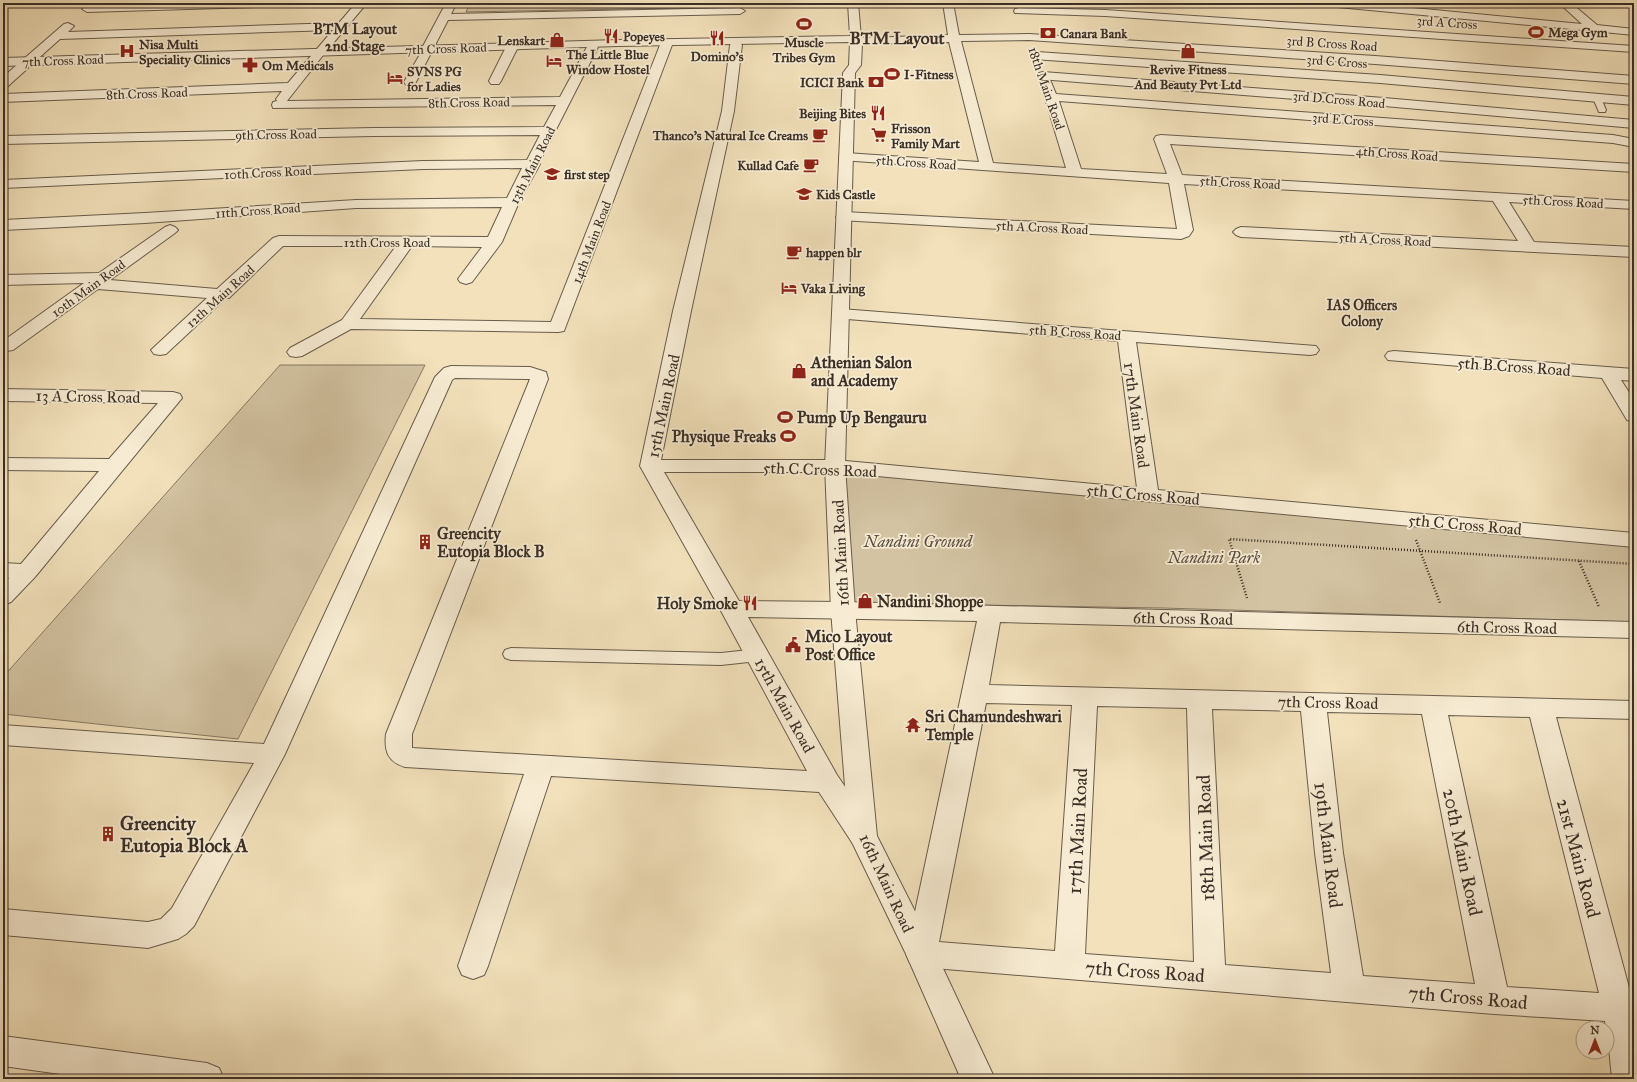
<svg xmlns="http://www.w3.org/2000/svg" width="1637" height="1082" font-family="'IM FELL Great Primer',serif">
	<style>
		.green { fill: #d3c3a2; stroke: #867964 }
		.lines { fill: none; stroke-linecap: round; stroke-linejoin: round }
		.service-casing { stroke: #685c4c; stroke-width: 2 }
		.minor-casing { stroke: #685c4c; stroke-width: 2 }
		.tertiary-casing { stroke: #685c4c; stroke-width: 2 }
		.path { stroke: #3a2f27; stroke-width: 2.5; stroke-dasharray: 1 2; stroke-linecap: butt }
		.service { fill: #f7ecd3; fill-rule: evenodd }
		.minor { fill: #f7ecd3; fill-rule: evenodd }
		.tertiary { fill: #f7ecd3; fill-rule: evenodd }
		.labels { text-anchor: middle; stroke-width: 3.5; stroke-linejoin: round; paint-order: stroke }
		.far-street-label { font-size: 13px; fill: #3a2f27; stroke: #f7ecd3 }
		.far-poi-label { font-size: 13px; font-weight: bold; fill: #3a2f27; stroke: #f7ecd3; text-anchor: start }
		.far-neighbourhood-label { font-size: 14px; font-weight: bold; fill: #3a2f27; stroke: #f7ecd3 }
		.far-quarter-label { font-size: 15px; font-weight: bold; fill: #3a2f27; stroke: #f7ecd3 }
		.poi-label { font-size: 16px; font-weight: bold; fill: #3a2f27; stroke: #f7ecd3; text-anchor: start }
		.street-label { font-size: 16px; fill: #3a2f27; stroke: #f7ecd3 }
		.park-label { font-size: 16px; font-style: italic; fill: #594d40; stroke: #f7ecd3 }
		.far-district-label { font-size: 17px; font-weight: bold; fill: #3a2f27; stroke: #f7ecd3 }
		.near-poi-label { font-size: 19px; font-weight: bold; fill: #3a2f27; stroke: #f7ecd3; text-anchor: start }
		.near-street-label { font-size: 19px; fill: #3a2f27; stroke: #f7ecd3 }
	</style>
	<rect width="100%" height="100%" fill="#f2e1bb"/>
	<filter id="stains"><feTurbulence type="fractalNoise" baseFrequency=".005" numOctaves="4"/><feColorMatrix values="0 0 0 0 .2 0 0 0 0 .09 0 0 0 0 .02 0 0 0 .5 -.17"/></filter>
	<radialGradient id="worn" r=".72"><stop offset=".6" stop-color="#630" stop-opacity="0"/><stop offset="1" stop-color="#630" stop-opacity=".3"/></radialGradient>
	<g class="green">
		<polygon points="470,3 732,3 732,7 466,12"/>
		<polygon points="280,365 425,365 238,739 3,714 3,677"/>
		<polygon points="844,472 1634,544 1634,622 1163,608 854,603"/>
	</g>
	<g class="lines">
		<defs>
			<g id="service">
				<polygon points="1597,95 1601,98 1606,110 1605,112 1599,112 1593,98"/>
				<polygon points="511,648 721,653 758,649 764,651 766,655 764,659 758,661 721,665 511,660 505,658 503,654 505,650"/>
			</g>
			<g id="minor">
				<polygon points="181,3 296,3 291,6 87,12 82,9 87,6"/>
				<polygon points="356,3 367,3 324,54 287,101 560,97 588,45 596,45 598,47 539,163 540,164 519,202 502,242 472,282 466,284 460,282 458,279 482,247 412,246 360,319 551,322 660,45 662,43 670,43 672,45 564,331 558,332 351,329 302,356 296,357 290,356 287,352 290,348 342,320 396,246 283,246 229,298 226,298 166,354 160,355 154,354 151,350 207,298 98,289 13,350 7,351 3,350 3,341 84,283 3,285 3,275 99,273 165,227 170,225 175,227 178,230 175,233 110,280 217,289 273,238 279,236 488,237 502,207 356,208 145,223 3,230 3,220 145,213 356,200 507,198 522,168 423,169 3,188 3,180 423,161 527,160 540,135 373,136 3,144 3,136 373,128 544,127 556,105 273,108 272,105 273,102 277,101 276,99 282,91 3,102 3,94 288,83 333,30 60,39 32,64 29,64 28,68 7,87 3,88 3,77 64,24 68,23 74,26 68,32 339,23"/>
				<polygon points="446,3 456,4 451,14 740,8 745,11 740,14 448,20 416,82 414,85 406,85 404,82 423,49 422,48"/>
				<polygon points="943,3 953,3 959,35 1029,34 1375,56 1634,76 1634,84 1375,64 1029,40 961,41 993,163 1066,168 1041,85 1043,82 1051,82 1056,94 1613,135 1634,139 1634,147 1613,143 1059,101 1081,169 1167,174 1154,139 1156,136 1161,135 1634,164 1634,172 1170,144 1182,175 1634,201 1634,209 1509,202 1534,242 1634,247 1634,257 1241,237 1236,235 1233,232 1236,229 1241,227 1518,241 1493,201 1184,184 1193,230 1189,236 1181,239 839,220 836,217 839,214 844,212 1177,229 1169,183 841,160 839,157 841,154 846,153 979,162 949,42 866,44 862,43 860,41 862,39 866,38 948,35"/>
				<polygon points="1322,3 1361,3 1582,24 1559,3 1571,3 1597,25 1634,29 1634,35 1327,6"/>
				<polygon points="1626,3 1634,3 1634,8 1630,7"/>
				<polygon points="1019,8 1105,10 1634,46 1634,52 1105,16 1015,13 1014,11 1015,9"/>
				<path d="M736,42L740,43L742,45L734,111L691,311L661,460H835L1137,488L1118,341L835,318L832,314L835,310L841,309L1316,346L1319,350L1316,354L1310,355L1136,342L1158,490L1634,533V547L835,472H664L739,601L843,602L1634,622V638L1000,622L989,685L1634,701V719L1556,717L1631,995H1634V1079H1612L1607,1028H1606L1605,1021L1494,1014L921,967L910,963L906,954L977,621L748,617L837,775L873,828L877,836L873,844L863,847L853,844L819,792L551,776L488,966L484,975L473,979L462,975L458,966L524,774L405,767C388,762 384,751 386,734L530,379H528L455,378L452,380L285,754L194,926L186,934L178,939L148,948L3,935V909L148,922L161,919L172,908L254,763L3,745V725L264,744L435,377L444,368L451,366L530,367L546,372L548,379L412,734V748L807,771L720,609L640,466L673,311L722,111L730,45L732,43ZM986,703L1072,705L1055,951L939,942ZM1097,706L1187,708L1194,962L1085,954ZM1212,709L1301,711L1315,853L1331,973L1225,965ZM1327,712L1422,714L1475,984L1363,976L1343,853ZM1448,715L1530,717L1599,993L1507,987Z"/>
				<polygon points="511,46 515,47 517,49 501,81 499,84 491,84 489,81 505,49 507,47"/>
				<polygon points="1037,52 1380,75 1634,97 1634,105 1380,83 1033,59 1031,56 1033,53"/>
				<polygon points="1043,72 1384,98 1634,120 1634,128 1384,106 1039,79 1037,76 1039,73"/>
				<polygon points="1394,351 1634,369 1634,381 1621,380 1634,400 1634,422 1627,420 1602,378 1388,360 1385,356 1388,352"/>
				<polygon points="3,389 173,392 180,394 182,398 35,577 11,602 3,605 3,583 9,578 3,577 3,563 21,564 99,471 3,470 3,458 109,459 158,403 3,401"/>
				<polygon points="3,1036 207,1063 219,1068 224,1079 96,1079 3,1066"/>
			</g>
			<polygon id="tertiary" points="848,3 858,3 861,37 870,39 872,41 870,43 862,44 861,65 855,73 845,466 855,610 877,836 932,945 995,1079 961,1079 906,954 849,836 831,610 825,466 843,73 849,65 850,42 618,46 3,66 3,58 618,40 850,36"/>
		</defs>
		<use href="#service" class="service-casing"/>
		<use href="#minor" class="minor-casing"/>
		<use href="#tertiary" class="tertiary-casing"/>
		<g class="path">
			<polyline points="1416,540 1440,603"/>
			<polyline points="1579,561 1599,607"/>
			<polyline points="1247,598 1229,539 1634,564"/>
		</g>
		<use href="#service" class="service"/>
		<use href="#minor" class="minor"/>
		<use href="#tertiary" class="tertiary"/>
	</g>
	<defs>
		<symbol id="stadium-bare" viewBox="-9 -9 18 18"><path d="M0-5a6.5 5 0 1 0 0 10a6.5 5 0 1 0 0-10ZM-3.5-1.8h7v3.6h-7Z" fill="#8f2418" stroke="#f7ecd3" stroke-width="2.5" paint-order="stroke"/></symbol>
		<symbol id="bank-bare" viewBox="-9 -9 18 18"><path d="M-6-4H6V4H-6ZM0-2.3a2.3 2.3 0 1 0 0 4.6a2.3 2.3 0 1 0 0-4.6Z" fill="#8f2418" stroke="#f7ecd3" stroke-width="2.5" paint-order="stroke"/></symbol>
		<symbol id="restaurant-bare" viewBox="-9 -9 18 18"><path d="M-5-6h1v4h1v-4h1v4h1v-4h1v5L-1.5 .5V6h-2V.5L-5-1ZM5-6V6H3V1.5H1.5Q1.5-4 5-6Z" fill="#8f2418" stroke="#f7ecd3" stroke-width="2.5" paint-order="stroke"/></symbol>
		<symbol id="shop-bare" viewBox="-9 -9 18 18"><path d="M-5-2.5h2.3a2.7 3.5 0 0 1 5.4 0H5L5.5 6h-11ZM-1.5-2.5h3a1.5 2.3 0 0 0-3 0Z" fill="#8f2418" stroke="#f7ecd3" stroke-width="2.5" paint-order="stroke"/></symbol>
		<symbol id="hospital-bare" viewBox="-9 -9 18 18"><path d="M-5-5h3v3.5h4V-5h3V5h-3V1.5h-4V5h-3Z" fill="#8f2418" stroke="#f7ecd3" stroke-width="2.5" paint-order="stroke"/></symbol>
		<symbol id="hotel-bare" viewBox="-9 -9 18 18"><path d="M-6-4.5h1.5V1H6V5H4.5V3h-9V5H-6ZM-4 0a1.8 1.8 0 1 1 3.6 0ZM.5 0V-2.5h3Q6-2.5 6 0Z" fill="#8f2418" stroke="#f7ecd3" stroke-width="2.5" paint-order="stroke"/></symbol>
		<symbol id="pharmacy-bare" viewBox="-9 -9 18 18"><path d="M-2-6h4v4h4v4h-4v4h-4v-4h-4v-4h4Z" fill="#8f2418" stroke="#f7ecd3" stroke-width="2.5" paint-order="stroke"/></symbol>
		<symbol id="cafe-bare" viewBox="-9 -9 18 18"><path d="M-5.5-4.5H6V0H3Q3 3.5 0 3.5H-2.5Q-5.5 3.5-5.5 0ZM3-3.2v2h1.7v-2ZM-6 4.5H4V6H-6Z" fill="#8f2418" stroke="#f7ecd3" stroke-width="2.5" paint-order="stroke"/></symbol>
		<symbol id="supermarket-bare" viewBox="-9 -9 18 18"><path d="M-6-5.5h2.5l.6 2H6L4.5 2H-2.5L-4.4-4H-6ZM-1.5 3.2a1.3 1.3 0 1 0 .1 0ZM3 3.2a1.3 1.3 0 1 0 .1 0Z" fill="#8f2418" stroke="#f7ecd3" stroke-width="2.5" paint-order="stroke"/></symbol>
		<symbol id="school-bare" viewBox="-9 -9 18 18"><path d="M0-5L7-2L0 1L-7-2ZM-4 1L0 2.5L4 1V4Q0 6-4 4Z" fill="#8f2418" stroke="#f7ecd3" stroke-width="2.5" paint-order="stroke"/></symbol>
		<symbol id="building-bare" viewBox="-9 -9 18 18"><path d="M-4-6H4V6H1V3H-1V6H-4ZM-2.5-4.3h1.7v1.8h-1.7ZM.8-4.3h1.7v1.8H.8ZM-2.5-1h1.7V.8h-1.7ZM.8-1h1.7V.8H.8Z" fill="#8f2418" stroke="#f7ecd3" stroke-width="2.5" paint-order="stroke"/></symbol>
		<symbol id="civic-bare" viewBox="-9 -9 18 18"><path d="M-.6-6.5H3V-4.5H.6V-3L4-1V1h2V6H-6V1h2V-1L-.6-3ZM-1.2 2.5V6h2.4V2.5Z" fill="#8f2418" stroke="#f7ecd3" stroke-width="2.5" paint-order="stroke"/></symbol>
		<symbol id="temple-bare" viewBox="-9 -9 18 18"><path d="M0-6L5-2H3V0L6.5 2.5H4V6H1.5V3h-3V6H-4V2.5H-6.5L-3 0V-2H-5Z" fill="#8f2418" stroke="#f7ecd3" stroke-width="2.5" paint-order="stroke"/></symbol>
	</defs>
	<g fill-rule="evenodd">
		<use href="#stadium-bare" x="793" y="13" width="22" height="22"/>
		<use href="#stadium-bare" x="1525" y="21" width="22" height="22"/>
		<use href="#bank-bare" x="1037" y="22" width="22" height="22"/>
		<use href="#restaurant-bare" x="600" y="25" width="22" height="22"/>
		<use href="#restaurant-bare" x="706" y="27" width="22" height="22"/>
		<use href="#shop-bare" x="546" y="29" width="22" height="22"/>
		<use href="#hospital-bare" x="116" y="40" width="22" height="22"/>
		<use href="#shop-bare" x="1177" y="40" width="22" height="22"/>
		<use href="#hotel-bare" x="543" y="50" width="22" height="22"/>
		<use href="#pharmacy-bare" x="239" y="54" width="22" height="22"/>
		<use href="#stadium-bare" x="881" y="63" width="22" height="22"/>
		<use href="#hotel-bare" x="384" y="67" width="22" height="22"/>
		<use href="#bank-bare" x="865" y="71" width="22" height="22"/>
		<use href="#restaurant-bare" x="867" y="102" width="22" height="22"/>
		<use href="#cafe-bare" x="809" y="124" width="22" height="22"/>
		<use href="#supermarket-bare" x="868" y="124" width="22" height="22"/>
		<use href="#cafe-bare" x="800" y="154" width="22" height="22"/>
		<use href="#school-bare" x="541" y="163" width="22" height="22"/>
		<use href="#school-bare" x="793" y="183" width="22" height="22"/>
		<use href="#cafe-bare" x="783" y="241" width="22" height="22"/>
		<use href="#hotel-bare" x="778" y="277" width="22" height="22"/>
		<use href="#shop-bare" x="788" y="360" width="22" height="22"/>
		<use href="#stadium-bare" x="774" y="406" width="22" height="22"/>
		<use href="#stadium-bare" x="777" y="425" width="22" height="22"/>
		<use href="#building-bare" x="414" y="531" width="22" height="22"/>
		<use href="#shop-bare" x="854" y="590" width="22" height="22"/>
		<use href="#restaurant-bare" x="739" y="592" width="22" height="22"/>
		<use href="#civic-bare" x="782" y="634" width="22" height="22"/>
		<use href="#temple-bare" x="902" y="714" width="22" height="22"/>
		<use href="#building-bare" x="97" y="823" width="22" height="22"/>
	</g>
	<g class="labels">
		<g class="far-street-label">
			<text transform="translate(1447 22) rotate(4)" y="5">3rd A Cross</text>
			<text transform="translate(1332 43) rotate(4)" y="5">3rd B Cross Road</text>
			<text transform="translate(446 48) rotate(-2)" y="5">7th Cross Road</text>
			<text transform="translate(63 60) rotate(-2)" y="5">7th Cross Road</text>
			<text transform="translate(1337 61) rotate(4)" y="5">3rd C Cross</text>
			<text transform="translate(1047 88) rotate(71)" y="5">18th Main Road</text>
			<text transform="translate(147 93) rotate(-2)" y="5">8th Cross Road</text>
			<text transform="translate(1339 99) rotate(5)" y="5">3rd D Cross Road</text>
			<text transform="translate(469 102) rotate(-1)" y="5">8th Cross Road</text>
			<text transform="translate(1343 119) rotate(4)" y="5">3rd E Cross</text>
			<text transform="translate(276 134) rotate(-1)" y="5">9th Cross Road</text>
			<text transform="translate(1397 153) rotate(4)" y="5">4th Cross Road</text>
			<text transform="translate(916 162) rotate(4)" y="5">5th Cross Road</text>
			<text transform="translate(532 165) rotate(-63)" y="5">13th Main Road</text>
			<text transform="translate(268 172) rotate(-3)" y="5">10th Cross Road</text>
			<text transform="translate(1240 182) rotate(3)" y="5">5th Cross Road</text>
			<text transform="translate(1563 201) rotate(3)" y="5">5th Cross Road</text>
			<text transform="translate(258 210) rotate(-4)" y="5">11th Cross Road</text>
			<text transform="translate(1042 227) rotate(3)" y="5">5th A Cross Road</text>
			<text transform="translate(1385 239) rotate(3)" y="5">5th A Cross Road</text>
			<text x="387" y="247">12th Cross Road</text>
			<text transform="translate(591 242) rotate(-69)" y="5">14th Main Road</text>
			<text transform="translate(88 288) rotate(-36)" y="5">10th Main Road</text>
			<text transform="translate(220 296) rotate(-42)" y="5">12th Main Road</text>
			<text transform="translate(1075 332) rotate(4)" y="5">5th B Cross Road</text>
		</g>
		<g class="far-poi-label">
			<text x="1548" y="37">Mega Gym</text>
			<text x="1060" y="38">Canara Bank</text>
			<text x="623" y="41">Popeyes</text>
			<text x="545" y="45" text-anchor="end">Lenskart</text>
			<text x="804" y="47" text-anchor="middle">Muscle<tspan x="804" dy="15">Tribes Gym</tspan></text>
			<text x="139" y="49">Nisa Multi<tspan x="139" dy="15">Speciality Clinics</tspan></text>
			<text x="566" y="59">The Little Blue<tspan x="566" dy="15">Window Hostel</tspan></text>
			<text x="717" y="61" text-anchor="middle">Domino's</text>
			<text x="262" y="70">Om Medicals</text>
			<text x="1188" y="74" text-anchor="middle">Revive Fitness<tspan x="1188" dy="15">And Beauty Pvt Ltd</tspan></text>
			<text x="407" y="76">SVNS PG<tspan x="407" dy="15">for Ladies</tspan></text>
			<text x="904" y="79">I-Fitness</text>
			<text x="864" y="87" text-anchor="end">ICICI Bank</text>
			<text x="866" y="118" text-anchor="end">Beijing Bites</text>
			<text x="891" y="133">Frisson<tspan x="891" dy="15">Family Mart</tspan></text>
			<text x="808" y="140" text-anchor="end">Thanco's Natural Ice Creams</text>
			<text x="799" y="170" text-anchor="end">Kullad Cafe</text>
			<text x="564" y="179">first step</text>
			<text x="816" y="199">Kids Castle</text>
			<text x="806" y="257">happen blr</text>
			<text x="801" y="293">Vaka Living</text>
		</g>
		<g class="far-neighbourhood-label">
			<text x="1362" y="310">IAS Officers<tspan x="1362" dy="16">Colony</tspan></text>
		</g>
		<g class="far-quarter-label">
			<text x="355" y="34">BTM Layout<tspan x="355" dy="17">2nd Stage</tspan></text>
		</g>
		<g class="poi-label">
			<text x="811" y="368">Athenian Salon<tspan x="811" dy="18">and Academy</tspan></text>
			<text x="797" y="423">Pump Up Bengauru</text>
			<text x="776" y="442" text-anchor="end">Physique Freaks</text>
			<text x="437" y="539">Greencity<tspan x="437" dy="18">Eutopia Block B</tspan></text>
			<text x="877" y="607">Nandini Shoppe</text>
			<text x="738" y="609" text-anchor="end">Holy Smoke</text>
			<text x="805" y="642">Mico Layout<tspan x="805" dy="18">Post Office</tspan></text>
			<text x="925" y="722">Sri Chamundeshwari<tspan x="925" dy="18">Temple</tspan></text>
		</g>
		<g class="street-label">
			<text transform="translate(1514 366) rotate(4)" y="6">5th B Cross Road</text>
			<text transform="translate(88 396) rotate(1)" y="6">13 A Cross Road</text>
			<text transform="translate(663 406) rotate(-78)" y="6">15th Main Road</text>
			<text transform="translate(1137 415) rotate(82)" y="6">17th Main Road</text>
			<text transform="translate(820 469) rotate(2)" y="6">5th C Cross Road</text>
			<text transform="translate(1143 494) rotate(5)" y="6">5th C Cross Road</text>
			<text transform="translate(1465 524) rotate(5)" y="6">5th C Cross Road</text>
			<text transform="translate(840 553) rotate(-93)" y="6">16th Main Road</text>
			<text transform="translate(1183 618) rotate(1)" y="6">6th Cross Road</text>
			<text transform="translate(1507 627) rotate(1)" y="6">6th Cross Road</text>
			<text transform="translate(1328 702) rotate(1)" y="6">7th Cross Road</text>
			<text transform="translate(785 705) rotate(61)" y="6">15th Main Road</text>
			<text transform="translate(887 883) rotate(65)" y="6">16th Main Road</text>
		</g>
		<g class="park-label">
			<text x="918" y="547">Nandini Ground</text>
			<text x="1214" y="563">Nandini Park</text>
		</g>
		<g class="far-district-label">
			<text x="897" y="44">BTM Layout</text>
		</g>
		<g class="near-poi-label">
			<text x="120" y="830">Greencity<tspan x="120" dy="22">Eutopia Block A</tspan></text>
		</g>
		<g class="near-street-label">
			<text transform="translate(1077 831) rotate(-87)" y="7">17th Main Road</text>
			<text transform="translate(1205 838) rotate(-92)" y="7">18th Main Road</text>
			<text transform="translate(1329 845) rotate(83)" y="7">19th Main Road</text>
			<text transform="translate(1463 852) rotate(78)" y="7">20th Main Road</text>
			<text transform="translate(1579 858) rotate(75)" y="7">21st Main Road</text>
			<text transform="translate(1145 971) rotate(4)" y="7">7th Cross Road</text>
			<text transform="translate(1468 997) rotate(5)" y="7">7th Cross Road</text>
		</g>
	</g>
	<rect width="1637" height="1082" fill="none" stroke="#f2e1bb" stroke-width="16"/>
	<rect x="4" y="4" width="1629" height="1074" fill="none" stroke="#3a2f27" stroke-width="2"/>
	<rect x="8" y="8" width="1621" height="1066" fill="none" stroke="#3a2f27"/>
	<g transform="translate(1595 1040)"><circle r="19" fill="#f7ecd3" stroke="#aba08e"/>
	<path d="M0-3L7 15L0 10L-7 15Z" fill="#8f2418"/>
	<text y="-6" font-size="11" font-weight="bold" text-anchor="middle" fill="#3a2f27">N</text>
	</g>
	<rect width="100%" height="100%" filter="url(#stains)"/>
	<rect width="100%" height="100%" fill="url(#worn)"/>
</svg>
